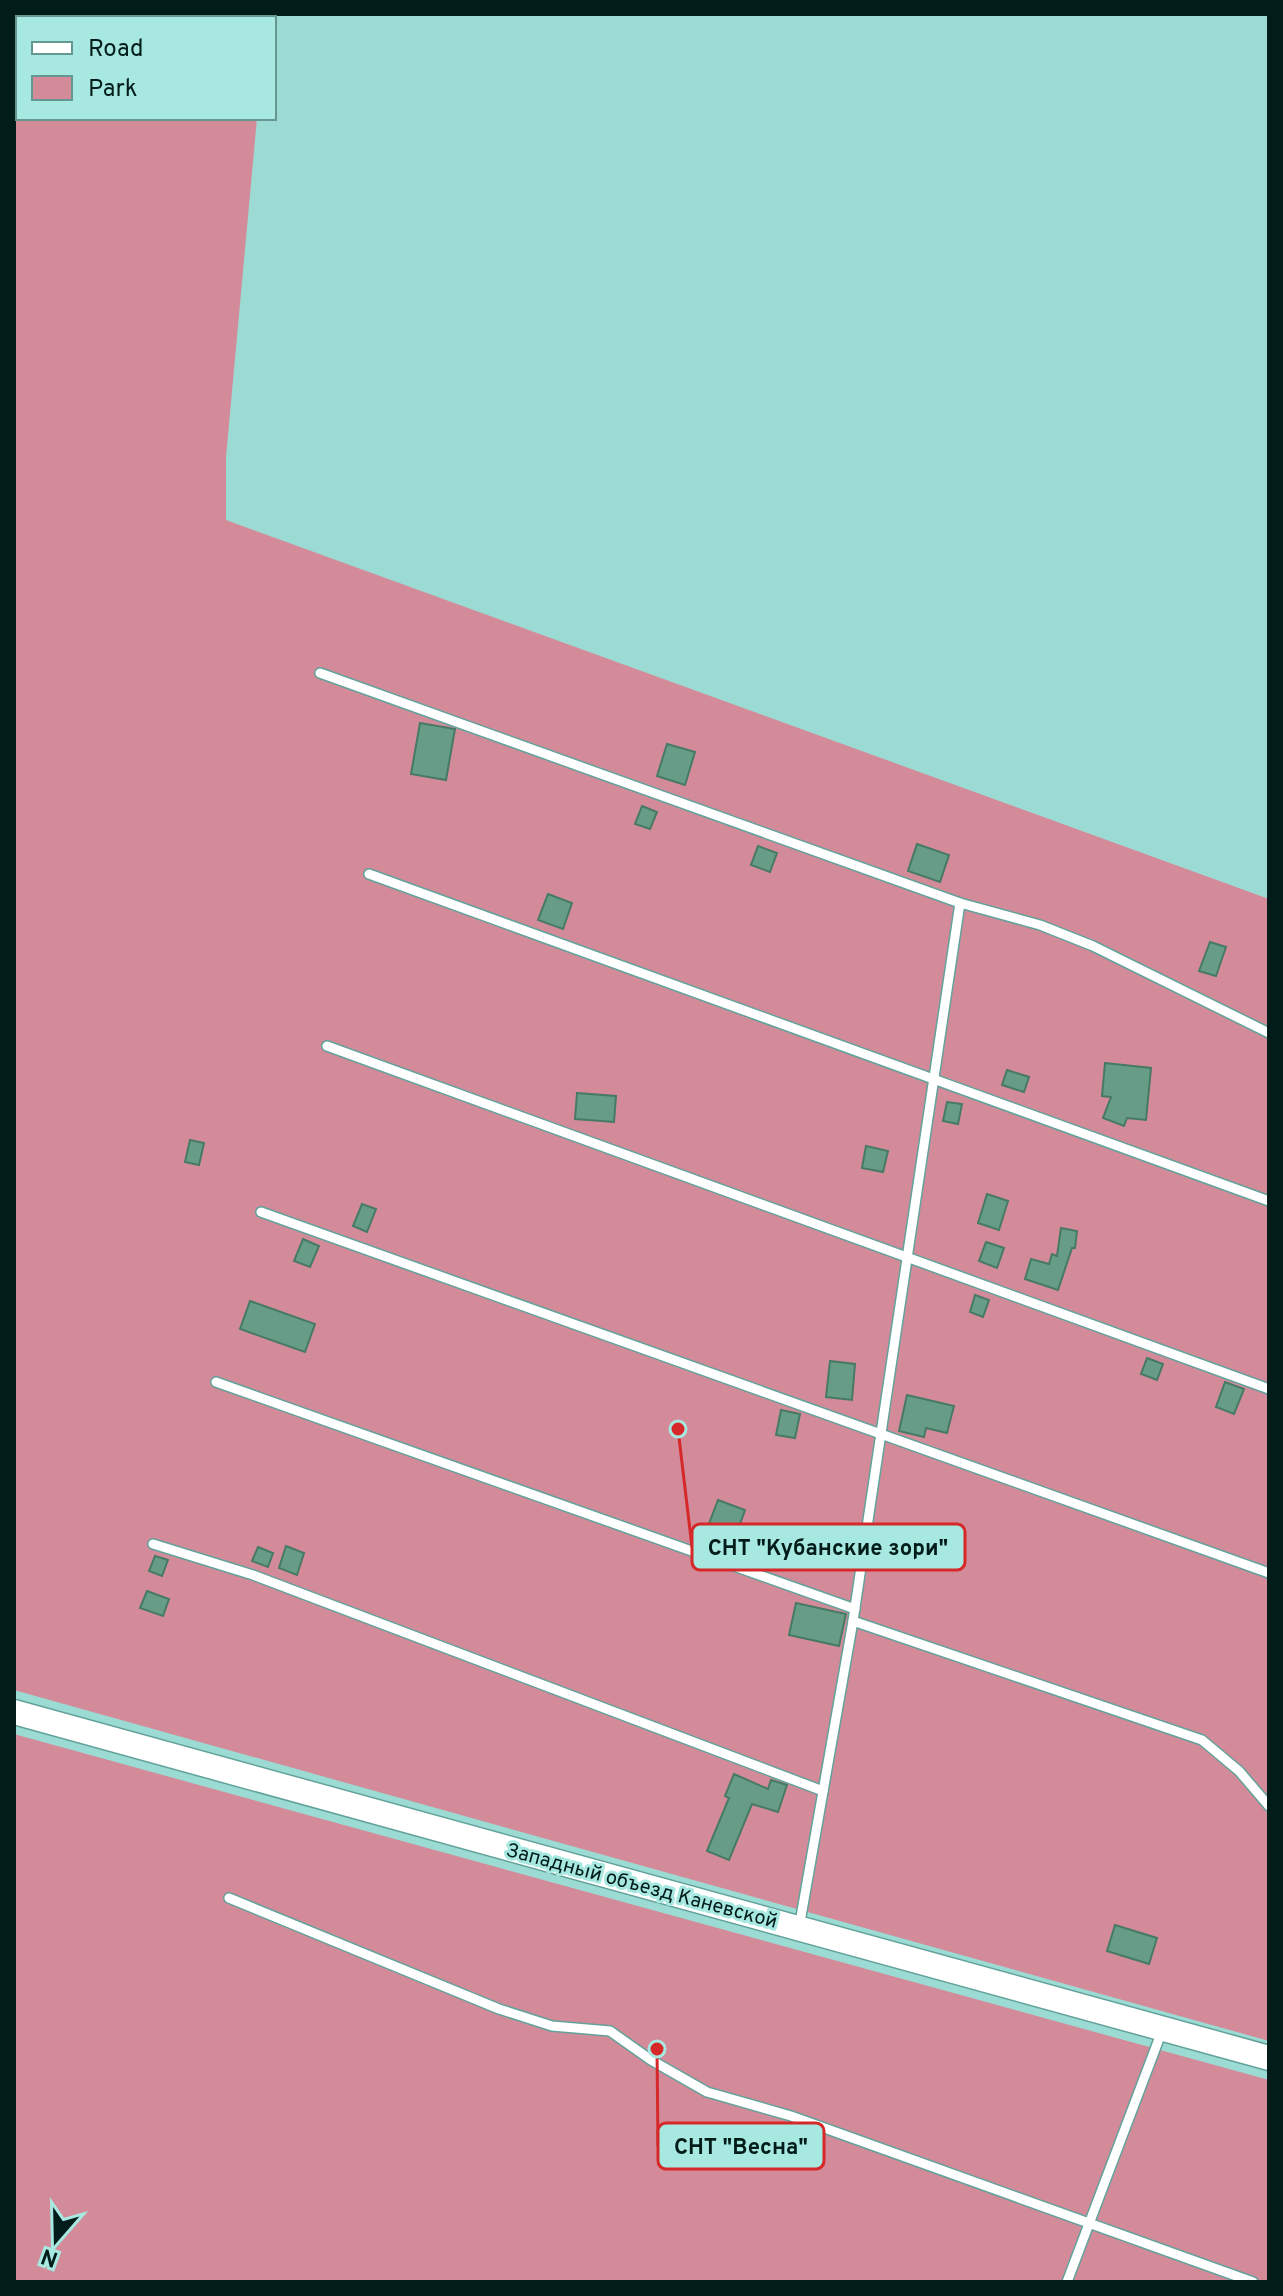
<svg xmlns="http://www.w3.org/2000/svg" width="1283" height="2296" font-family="Overpass,sans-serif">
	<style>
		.green { fill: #d38b9a }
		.building { fill: #679d86; stroke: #467a65; stroke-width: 2 }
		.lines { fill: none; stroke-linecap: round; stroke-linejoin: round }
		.service-casing { stroke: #63a29a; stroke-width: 12 }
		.secondary-casing { stroke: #63a29a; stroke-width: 27 }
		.service { stroke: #fff; stroke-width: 9 }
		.secondary { stroke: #fff; stroke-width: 24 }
		.labels { text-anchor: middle; stroke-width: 6; stroke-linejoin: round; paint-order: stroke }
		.street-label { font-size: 20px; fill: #021c19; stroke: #a7e8e0 }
		.leader { fill: none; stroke: #d62828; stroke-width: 3 }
		.callout-dot { fill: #d62828; stroke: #a7e8e0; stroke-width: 3 }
		.callout { fill: #a7e8e0; stroke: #d62828; stroke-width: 3 }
		.callout-label { font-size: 22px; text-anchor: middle; font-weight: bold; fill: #021c19 }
	</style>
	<rect width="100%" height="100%" fill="#9bdbd3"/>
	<g class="green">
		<polygon points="14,14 266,14 266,18 18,18 18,118 257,118 226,457 226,520 1269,899 1269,2041 14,1690"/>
		<polygon points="14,1734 1269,2080 1269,2282 14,2282"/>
	</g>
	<g class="building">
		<polygon points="420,723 455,729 446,780 411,774"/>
		<polygon points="667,744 695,752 685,785 657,776"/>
		<polygon points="642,806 657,812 650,829 635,824"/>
		<polygon points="917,844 949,855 940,882 908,871"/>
		<polygon points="758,846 777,853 770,872 751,865"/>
		<polygon points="548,894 572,903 563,929 538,920"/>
		<polygon points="1210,942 1226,947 1216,976 1199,971"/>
		<polygon points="1105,1063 1151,1068 1146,1120 1127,1118 1124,1126 1103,1118 1111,1097 1102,1096"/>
		<polygon points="1007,1070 1029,1077 1024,1092 1002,1085"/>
		<polygon points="577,1093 616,1096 614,1122 575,1119"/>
		<polygon points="947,1102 962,1104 958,1124 943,1121"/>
		<polygon points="190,1140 204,1143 199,1165 185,1162"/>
		<polygon points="866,1146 888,1151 883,1172 862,1168"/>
		<polygon points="987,1194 1008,1201 999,1230 978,1223"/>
		<polygon points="362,1204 376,1209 367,1232 353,1226"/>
		<polygon points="1061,1228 1077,1231 1075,1248 1072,1248 1058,1290 1025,1279 1031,1259 1049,1264 1052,1254 1057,1256"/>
		<polygon points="303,1239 319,1246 310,1267 294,1261"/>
		<polygon points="986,1242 1004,1248 997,1268 979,1261"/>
		<polygon points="975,1295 989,1300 983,1317 970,1312"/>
		<polygon points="250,1301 315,1324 305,1352 240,1329"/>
		<polygon points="1147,1358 1163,1364 1157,1380 1141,1374"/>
		<polygon points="830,1361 855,1364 852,1400 826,1397"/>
		<polygon points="1225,1382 1244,1389 1234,1414 1216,1407"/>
		<polygon points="907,1395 954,1406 947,1433 926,1428 924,1437 899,1431"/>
		<polygon points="781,1410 800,1414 795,1438 776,1435"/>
		<polygon points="718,1500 745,1510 733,1544 705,1534"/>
		<polygon points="286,1546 304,1553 297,1575 279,1568"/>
		<polygon points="258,1547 273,1553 268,1567 252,1561"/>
		<polygon points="155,1556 168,1560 162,1576 149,1571"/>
		<polygon points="147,1591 169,1599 163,1616 140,1608"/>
		<polygon points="796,1603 846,1614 839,1646 789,1635"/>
		<polygon points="734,1774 768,1789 771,1780 787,1785 778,1812 752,1804 729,1860 707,1851 729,1798 725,1796"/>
		<polygon points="1115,1925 1157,1938 1149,1964 1107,1951"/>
	</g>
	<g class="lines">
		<defs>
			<g id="service">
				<polyline points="320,673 960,903 1040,925 1093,946 1269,1033"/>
				<polyline points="369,874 1269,1201"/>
				<polyline points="327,1046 1269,1389"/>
				<polyline points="261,1212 1269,1573"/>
				<polyline points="216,1382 855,1609"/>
				<polyline points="153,1544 253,1575 823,1791"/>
				<polyline points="853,1621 1202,1740 1239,1771 1269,1806"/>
				<polyline points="229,1898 499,2009 552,2026 610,2031 651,2060 707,2092 791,2116 1253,2282"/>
				<polyline points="799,1928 853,1621 960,903"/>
				<polyline points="1067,2282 1162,2031"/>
			</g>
			<polyline id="secondary" points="14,1712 1269,2058"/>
		</defs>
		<use href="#service" class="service-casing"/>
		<use href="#secondary" class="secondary-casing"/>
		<use href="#service" class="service"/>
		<use href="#secondary" class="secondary"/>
	</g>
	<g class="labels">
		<g class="street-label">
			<text transform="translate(642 1885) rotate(15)" y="7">Западный объезд Каневской</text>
		</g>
	</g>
	<path class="leader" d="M678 1429L692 1547M657 2049L658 2146"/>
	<g class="callout-dot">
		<circle cx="678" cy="1429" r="8"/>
		<circle cx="657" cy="2049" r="8"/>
	</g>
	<g class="callout">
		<rect x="692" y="1524" width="273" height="46" rx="8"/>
		<rect x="658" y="2123" width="166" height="46" rx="8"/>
	</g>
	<g class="callout-label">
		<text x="828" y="1555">СНТ "Кубанские зори"</text>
		<text x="741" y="2154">СНТ "Весна"</text>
	</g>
	<rect width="1283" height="2296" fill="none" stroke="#021c19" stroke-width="32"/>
	<rect x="16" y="16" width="260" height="104" fill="#a7e8e0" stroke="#659690" stroke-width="2"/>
	<rect x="32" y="42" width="40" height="12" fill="#ffffff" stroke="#659690" stroke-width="2"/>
	<text x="88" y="56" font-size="24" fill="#021c19">Road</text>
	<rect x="32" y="76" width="40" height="24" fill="#d38b9a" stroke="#659690" stroke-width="2"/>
	<text x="88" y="96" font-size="24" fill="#021c19">Park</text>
	<g transform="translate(56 2240) rotate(200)" stroke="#a7e8e0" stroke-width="6" paint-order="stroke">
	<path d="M0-6L14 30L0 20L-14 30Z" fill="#021c19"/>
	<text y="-12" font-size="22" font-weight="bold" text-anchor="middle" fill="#021c19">N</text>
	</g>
</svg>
